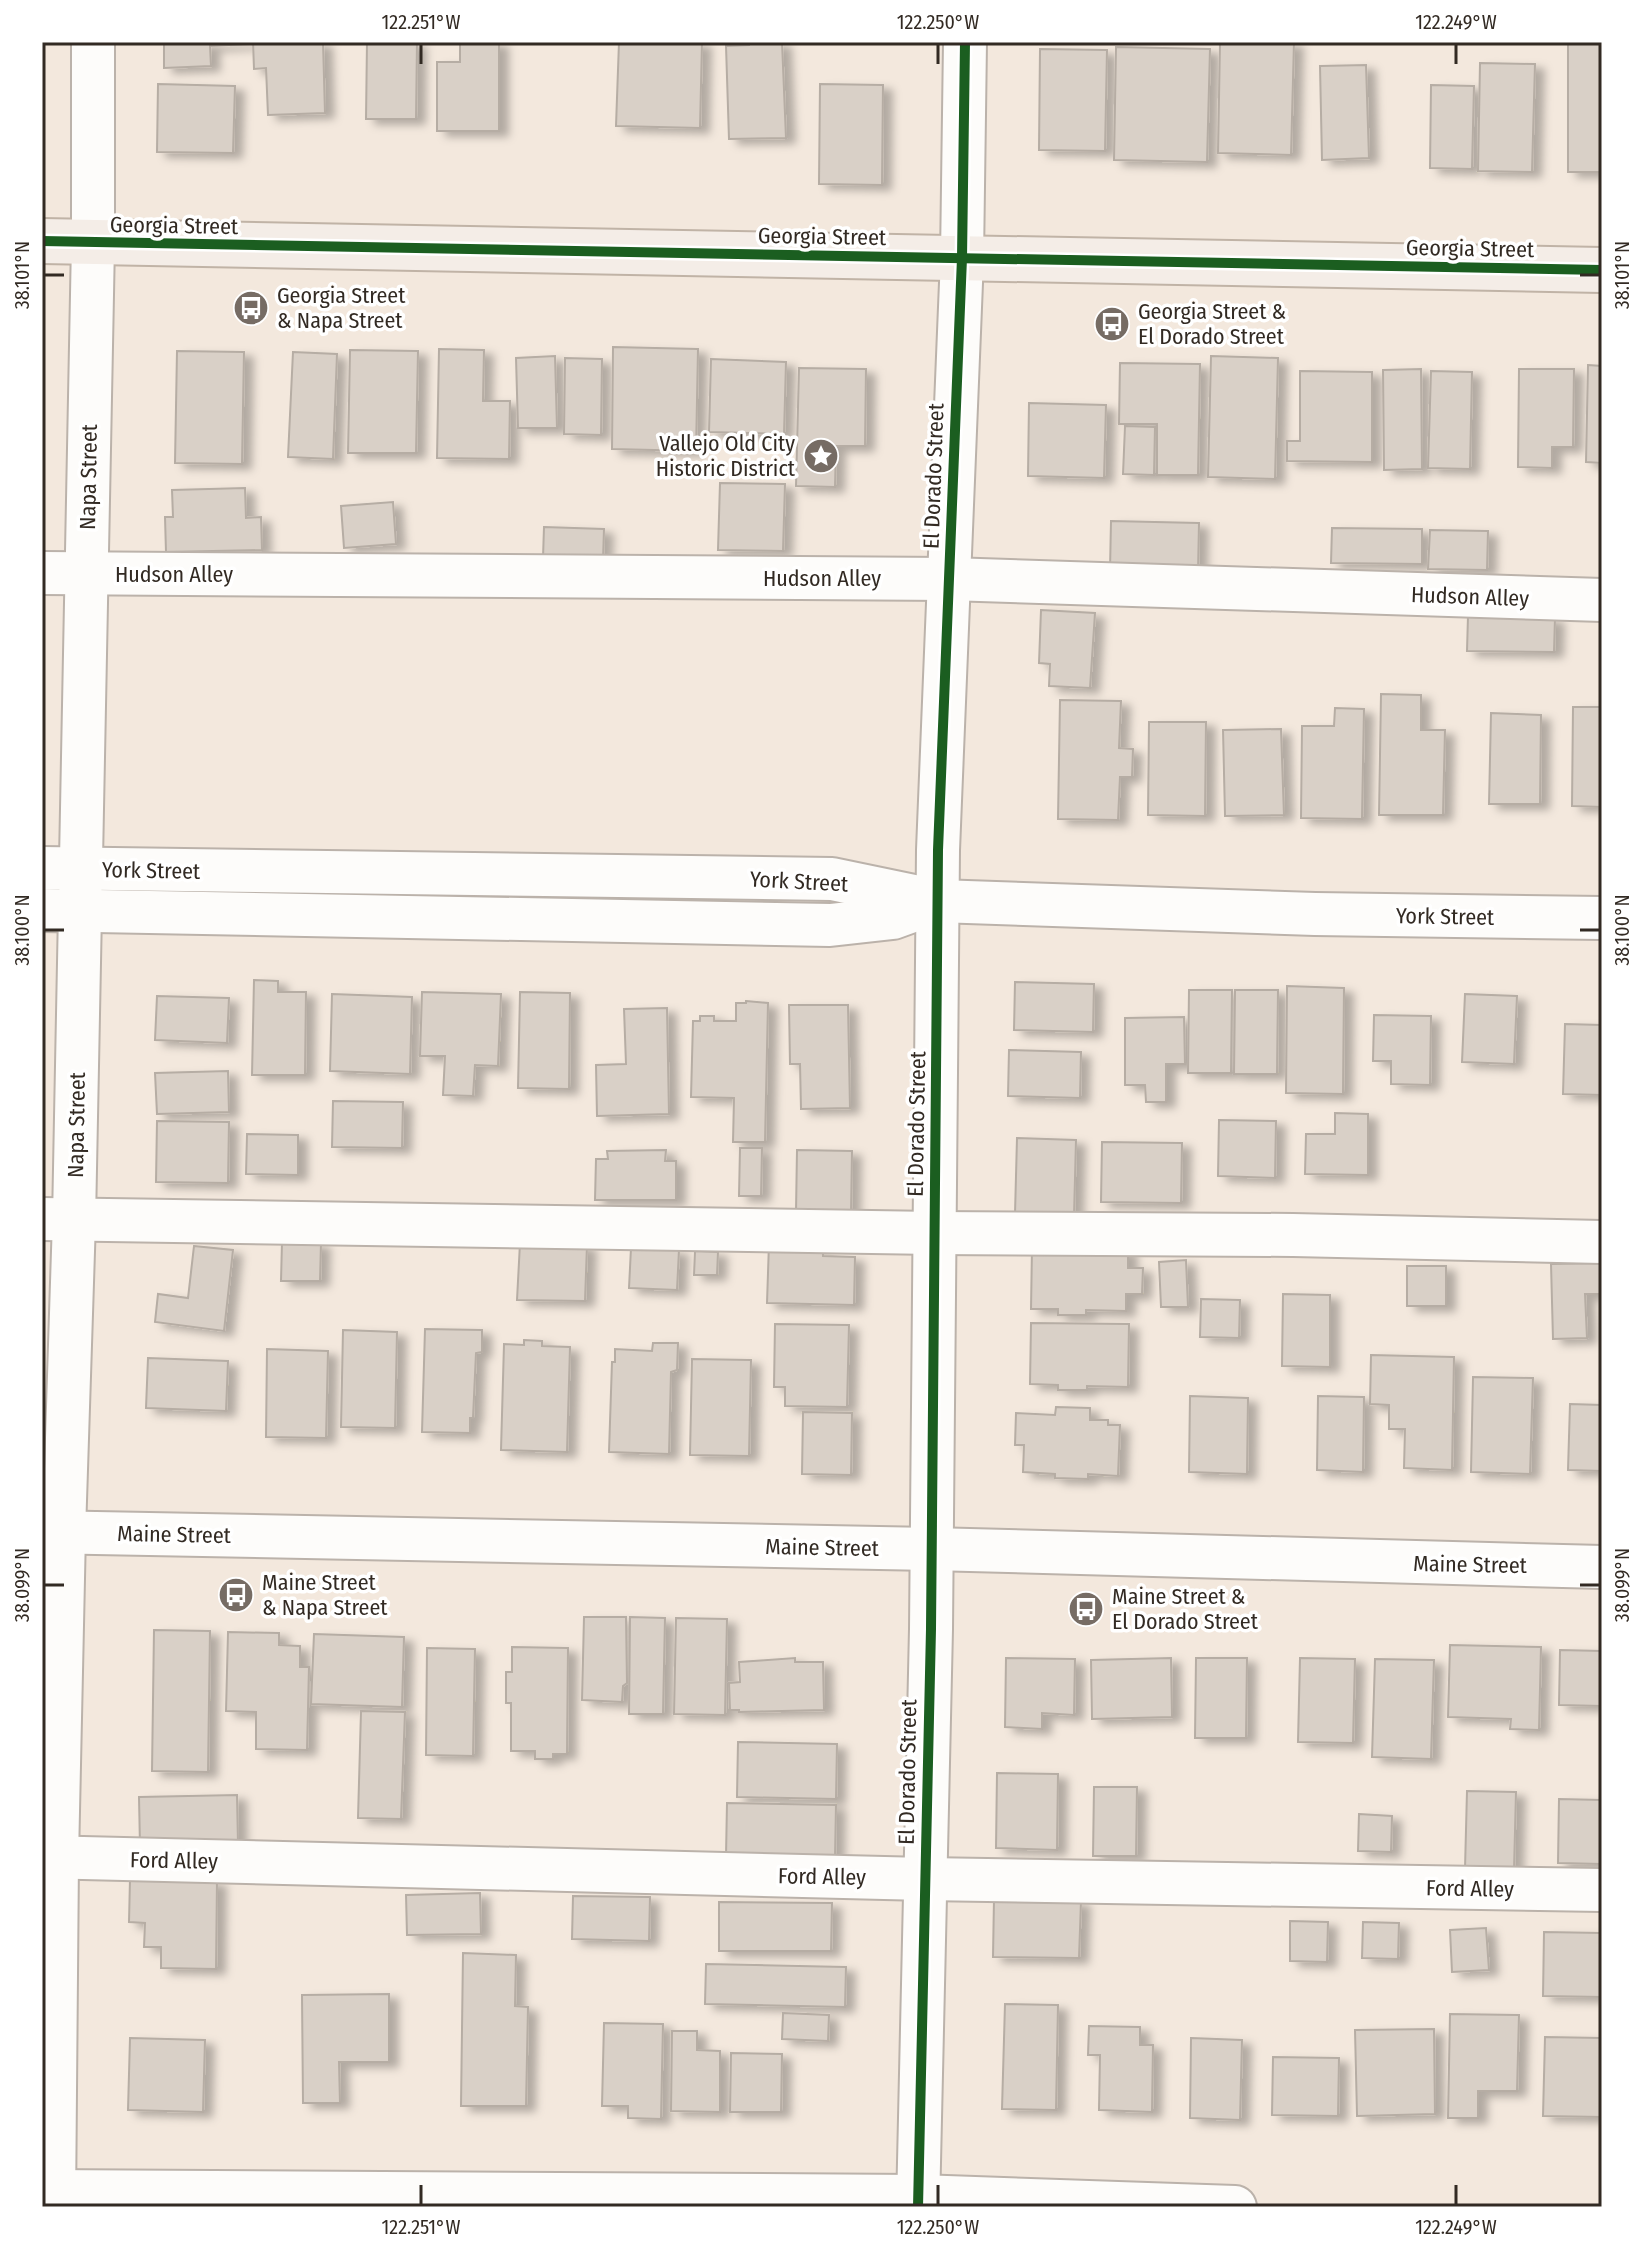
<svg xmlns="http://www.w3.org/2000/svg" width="1644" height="2249" font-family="'Fira Sans Condensed',sans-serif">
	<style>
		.building { fill: #d9d0c7; stroke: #b6ada4; stroke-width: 2; filter: url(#shadow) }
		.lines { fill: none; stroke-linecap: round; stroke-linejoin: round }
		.minor-casing { stroke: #bbb2aa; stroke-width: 46 }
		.major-casing { stroke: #c0b3a6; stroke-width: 48 }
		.minor { stroke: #fdfcfa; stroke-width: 42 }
		.major { stroke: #f4ede7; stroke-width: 44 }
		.cycleway-casing { stroke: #fff; stroke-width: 15 }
		.cycleway { stroke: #1b5e20; stroke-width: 10 }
		.ticks { fill: none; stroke: #322a23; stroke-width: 3 }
		.labels { text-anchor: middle; stroke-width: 7; stroke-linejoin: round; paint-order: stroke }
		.street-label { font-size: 22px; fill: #322a23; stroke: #fff }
		.poi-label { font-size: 22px; fill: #322a23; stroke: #fff; text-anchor: start }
		.neatline { fill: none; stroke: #322a23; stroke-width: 3 }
		.ticks-label { font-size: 20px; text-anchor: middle; fill: #322a23 }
	</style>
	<defs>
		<filter id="shadow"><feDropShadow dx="9" dy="5" stdDeviation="4" flood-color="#0004"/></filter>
	</defs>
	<rect width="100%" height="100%" fill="#f3e8dd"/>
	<g class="building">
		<polygon points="164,42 250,42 250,44 210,46 211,66 164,68"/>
		<polygon points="253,42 323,42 325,113 268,115 266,68 254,69"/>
		<polygon points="367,42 417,42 416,119 366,119"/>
		<polygon points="460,42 499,42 499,131 437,131 437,62 460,62"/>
		<polygon points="619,42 702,42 700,128 616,126"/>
		<polygon points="749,42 782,42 786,138 729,139 726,46 749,45"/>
		<polygon points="1220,42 1294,42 1291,155 1218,153"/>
		<rect x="1568" y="42" width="34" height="130"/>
		<polygon points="1116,47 1210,49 1207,162 1114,160"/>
		<polygon points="1040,49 1107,50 1105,151 1039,150"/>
		<polygon points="1480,63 1535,64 1532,172 1478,171"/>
		<polygon points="1366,65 1369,158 1322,160 1320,66"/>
		<polygon points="158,84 235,86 233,153 157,152"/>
		<polygon points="820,84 883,85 882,185 819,184"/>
		<polygon points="1431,85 1474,86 1472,169 1430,168"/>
		<polygon points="613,347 698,349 696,451 612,449"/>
		<polygon points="439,349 484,350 483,401 510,401 509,459 437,458"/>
		<polygon points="350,350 418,351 416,453 348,453"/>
		<polygon points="177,351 244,352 242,464 175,463"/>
		<polygon points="293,352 337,354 333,459 288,457"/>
		<polygon points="555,356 557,428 518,428 516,358"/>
		<polygon points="1211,356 1278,358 1275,479 1208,477"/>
		<polygon points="565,358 602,359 601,435 564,434"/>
		<polygon points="711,359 786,362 784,434 709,432"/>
		<polygon points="1120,363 1200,364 1198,475 1157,475 1157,424 1119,424"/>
		<polygon points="1588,365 1602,366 1602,463 1586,462"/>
		<polygon points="799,368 866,369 865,446 836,446 835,487 796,486"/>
		<polygon points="1421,369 1422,469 1384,470 1383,370"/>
		<polygon points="1519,369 1574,369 1573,447 1552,447 1552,468 1518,467"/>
		<polygon points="1300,371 1372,372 1372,462 1287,461 1287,441 1300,441"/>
		<polygon points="1431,371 1472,372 1470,469 1428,468"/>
		<polygon points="1029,403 1106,405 1104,478 1028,476"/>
		<polygon points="1125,426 1155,427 1154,475 1123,474"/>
		<polygon points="720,483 785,484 783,551 718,550"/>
		<polygon points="245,488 246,518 261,517 262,550 166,552 165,517 173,517 172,490"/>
		<polygon points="393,502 396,544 344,548 341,506"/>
		<polygon points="1111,521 1199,523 1198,572 1110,570"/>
		<polygon points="544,527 604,529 603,560 543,558"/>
		<polygon points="1332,528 1422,529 1422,564 1331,563"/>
		<polygon points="1430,530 1488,531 1487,570 1428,569"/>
		<polygon points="1041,610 1095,613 1090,688 1049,686 1050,664 1039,663"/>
		<polygon points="1468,616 1555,618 1554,652 1467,651"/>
		<polygon points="1381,694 1421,695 1421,730 1445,730 1443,815 1379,815"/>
		<polygon points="1060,700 1121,701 1119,748 1133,749 1132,777 1120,777 1118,820 1058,819"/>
		<polygon points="1573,707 1602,707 1602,807 1572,806"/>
		<polygon points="1335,708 1364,709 1362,819 1301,818 1302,726 1334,726"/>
		<polygon points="1491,713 1541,715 1540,804 1489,804"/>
		<polygon points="1149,722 1206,722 1205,816 1148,815"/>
		<polygon points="1281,729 1284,815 1225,816 1223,730"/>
		<polygon points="254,980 278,981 278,992 306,992 305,1075 252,1075"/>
		<polygon points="1015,982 1094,984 1093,1032 1014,1030"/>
		<polygon points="1287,986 1344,988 1343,1094 1286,1093"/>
		<polygon points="1189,990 1232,990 1231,1073 1188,1073"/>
		<polygon points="1235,990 1278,990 1277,1074 1234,1074"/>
		<polygon points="422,992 501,994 498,1066 475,1065 473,1096 443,1095 445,1056 420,1056"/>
		<polygon points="520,992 570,993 569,1089 518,1088"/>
		<polygon points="332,994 412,997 410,1074 330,1071"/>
		<polygon points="1465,994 1517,996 1514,1064 1462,1062"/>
		<polygon points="157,996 229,998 227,1043 155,1040"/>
		<polygon points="746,1001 768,1003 765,1142 733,1142 734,1098 691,1097 693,1021 700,1021 700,1016 714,1016 714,1021 736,1021 736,1003 746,1003"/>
		<polygon points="789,1005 848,1005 850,1108 801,1109 800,1064 790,1064"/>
		<polygon points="667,1008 669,1114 597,1116 596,1065 626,1064 624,1009"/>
		<polygon points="1374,1015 1431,1016 1430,1085 1391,1084 1391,1061 1373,1061"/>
		<polygon points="1184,1017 1185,1064 1166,1064 1166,1102 1146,1102 1145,1085 1125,1085 1125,1018"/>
		<polygon points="1565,1024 1602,1025 1602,1095 1563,1094"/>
		<polygon points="1009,1050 1081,1052 1080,1098 1008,1096"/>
		<polygon points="228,1071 229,1112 157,1114 155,1073"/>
		<polygon points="333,1101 403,1102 402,1148 332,1147"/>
		<polygon points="1335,1113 1368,1114 1368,1175 1305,1174 1306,1134 1335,1134"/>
		<polygon points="1219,1120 1276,1121 1275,1178 1218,1176"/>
		<polygon points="157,1121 229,1122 228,1183 156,1182"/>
		<polygon points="247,1134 298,1135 298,1175 246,1174"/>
		<polygon points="1017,1138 1076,1140 1074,1216 1015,1214"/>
		<polygon points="1102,1142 1182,1143 1181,1203 1101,1202"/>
		<polygon points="740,1148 762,1148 761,1196 739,1196"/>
		<polygon points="666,1150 665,1161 676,1161 676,1200 595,1200 596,1159 608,1159 607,1151"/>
		<polygon points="797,1150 852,1151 851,1213 796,1212"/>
		<polygon points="282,1242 321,1243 320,1281 281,1281"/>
		<polygon points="520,1243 587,1245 585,1301 517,1300"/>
		<polygon points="769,1243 823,1252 823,1256 855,1257 854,1305 767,1303"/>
		<polygon points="194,1246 233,1250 224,1331 155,1322 158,1294 188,1298"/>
		<polygon points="631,1248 679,1250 677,1290 629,1288"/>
		<polygon points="1032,1248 1128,1249 1128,1268 1143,1268 1142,1294 1126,1294 1126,1311 1086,1310 1086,1315 1058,1315 1058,1309 1031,1309"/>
		<polygon points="695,1251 718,1252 717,1275 694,1275"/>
		<polygon points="1186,1260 1188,1307 1161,1307 1159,1262"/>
		<polygon points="1602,1263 1602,1294 1585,1294 1587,1338 1553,1339 1551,1264"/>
		<rect x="1407" y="1266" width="39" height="40"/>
		<polygon points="1283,1294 1330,1295 1330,1367 1282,1366"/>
		<polygon points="1201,1299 1240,1300 1239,1338 1200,1337"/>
		<polygon points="1031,1323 1129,1324 1128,1387 1087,1386 1087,1390 1058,1390 1058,1385 1030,1384"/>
		<polygon points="775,1324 849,1325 847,1407 785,1406 785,1387 774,1387"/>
		<polygon points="425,1329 482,1330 482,1352 476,1353 473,1418 470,1418 470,1433 422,1432"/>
		<polygon points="343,1330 397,1332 395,1428 341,1427"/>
		<polygon points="524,1340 542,1341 542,1346 570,1347 567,1452 501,1450 504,1344 524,1345"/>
		<polygon points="653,1343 678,1343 677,1370 671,1372 669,1454 609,1452 612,1362 615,1362 615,1349 652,1351"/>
		<polygon points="267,1349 328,1351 326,1438 266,1437"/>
		<polygon points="1371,1355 1454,1357 1452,1470 1404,1468 1405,1429 1389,1429 1389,1405 1370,1404"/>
		<polygon points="148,1358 228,1361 226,1411 146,1408"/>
		<polygon points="692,1359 751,1360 749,1456 690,1455"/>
		<polygon points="1473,1377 1533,1378 1530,1474 1471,1472"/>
		<polygon points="1190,1396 1248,1398 1247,1474 1189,1472"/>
		<polygon points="1318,1396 1364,1397 1363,1472 1317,1470"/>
		<polygon points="1570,1404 1602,1405 1602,1471 1568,1470"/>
		<polygon points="1056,1407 1090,1408 1090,1420 1108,1420 1108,1425 1120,1425 1118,1476 1088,1474 1088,1479 1055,1478 1055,1474 1023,1472 1024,1445 1015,1445 1016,1413 1055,1415"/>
		<polygon points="803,1412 852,1413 851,1475 802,1474"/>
		<polygon points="584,1617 626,1617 627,1683 623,1686 622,1702 582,1700"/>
		<polygon points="630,1617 665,1618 663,1714 629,1714"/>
		<polygon points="676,1618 727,1619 725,1715 674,1714"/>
		<polygon points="154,1630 210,1631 208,1772 152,1771"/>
		<polygon points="228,1632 279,1633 279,1645 300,1646 300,1667 309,1667 307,1750 256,1749 256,1712 226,1711"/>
		<polygon points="314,1634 404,1637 402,1707 311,1704"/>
		<polygon points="1450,1645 1541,1647 1539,1730 1510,1729 1511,1719 1448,1717"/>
		<polygon points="512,1647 568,1648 567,1754 553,1754 553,1759 535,1759 535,1751 511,1751 511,1703 506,1703 506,1672 512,1672"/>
		<polygon points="427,1648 475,1649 473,1756 426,1755"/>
		<polygon points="1560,1650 1602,1651 1602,1706 1559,1705"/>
		<polygon points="795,1658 795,1662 823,1662 824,1710 739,1712 739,1710 730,1710 729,1683 740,1682 739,1662"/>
		<polygon points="1006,1658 1075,1659 1074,1715 1042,1713 1042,1729 1005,1727"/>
		<polygon points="1171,1658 1172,1717 1092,1719 1091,1660"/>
		<polygon points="1196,1658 1247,1658 1246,1738 1195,1738"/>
		<polygon points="1300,1658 1355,1659 1353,1743 1298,1742"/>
		<polygon points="1375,1659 1434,1660 1431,1759 1372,1757"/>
		<polygon points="361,1711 405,1712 401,1819 358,1818"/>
		<polygon points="738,1742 837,1744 836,1799 737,1797"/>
		<polygon points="997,1773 1058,1774 1057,1850 996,1848"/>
		<polygon points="1094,1787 1137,1787 1136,1856 1093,1856"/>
		<polygon points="1467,1791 1516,1792 1514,1870 1465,1869"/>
		<polygon points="237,1795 238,1844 140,1846 139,1797"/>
		<polygon points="1559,1799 1602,1800 1602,1864 1558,1863"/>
		<polygon points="727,1803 836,1805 835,1857 726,1856"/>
		<polygon points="1359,1814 1392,1816 1391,1852 1358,1851"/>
		<polygon points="130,1879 217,1881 216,1969 161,1968 161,1947 144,1947 145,1923 129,1922"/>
		<polygon points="480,1893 481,1934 407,1935 406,1895"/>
		<polygon points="573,1896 650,1897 649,1941 572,1939"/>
		<polygon points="994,1899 1081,1901 1079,1958 993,1957"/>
		<polygon points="719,1902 832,1903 831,1951 719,1951"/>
		<polygon points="1290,1921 1328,1922 1327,1962 1290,1961"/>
		<polygon points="1363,1922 1399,1923 1398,1959 1362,1958"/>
		<polygon points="1486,1928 1489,1970 1452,1972 1450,1930"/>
		<polygon points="1544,1932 1602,1933 1602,1997 1543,1996"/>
		<polygon points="463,1953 516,1955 515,2006 528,2007 526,2106 461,2106"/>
		<polygon points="706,1964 846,1967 845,2007 705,2004"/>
		<polygon points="389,1994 389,2062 339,2062 340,2103 303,2103 302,1995"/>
		<polygon points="1005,2004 1058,2005 1056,2110 1002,2109"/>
		<polygon points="783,2013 829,2015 828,2041 782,2039"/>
		<polygon points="1450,2014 1519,2015 1517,2091 1478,2091 1478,2118 1448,2118"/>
		<polygon points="604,2023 663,2024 661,2119 628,2118 628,2106 602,2106"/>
		<polygon points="1089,2026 1140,2027 1140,2045 1153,2045 1152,2112 1099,2110 1100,2055 1088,2055"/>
		<polygon points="1434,2029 1435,2114 1357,2116 1355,2030"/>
		<polygon points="672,2031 697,2031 697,2050 720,2051 720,2112 671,2111"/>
		<polygon points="1545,2037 1602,2038 1602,2117 1543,2116"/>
		<polygon points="130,2038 205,2040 203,2112 128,2110"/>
		<polygon points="1191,2038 1242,2040 1240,2120 1190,2118"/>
		<polygon points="731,2053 782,2054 781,2112 730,2112"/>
		<polygon points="1273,2057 1339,2058 1338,2116 1272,2115"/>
	</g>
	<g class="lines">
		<defs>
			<g id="minor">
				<polyline points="42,573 949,579 1602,600"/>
				<polyline points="42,868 832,879 938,901 1315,914 1602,918"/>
				<polyline points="42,910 830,925 893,918 937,902"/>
				<polyline points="42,1219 934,1233 1293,1235 1602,1242"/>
				<polyline points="42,1532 931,1549 1602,1567"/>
				<polyline points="42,1857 925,1879 1602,1890"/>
				<polyline points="42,2191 918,2196 1235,2207"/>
				<polyline points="54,2207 57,1858 64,1532 74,1220 93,243 93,42"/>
				<polyline points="918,2207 931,1629 938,850 962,258 965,42"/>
			</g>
			<polyline id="major" points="42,241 1602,270"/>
		</defs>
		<use href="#minor" class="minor-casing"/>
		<use href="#major" class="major-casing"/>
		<use href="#minor" class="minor"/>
		<use href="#major" class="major"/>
		<defs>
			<g id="cycleway">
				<polyline points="42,241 1602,270"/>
				<polyline points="918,2207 931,1629 938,850 962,258 965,42"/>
			</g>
		</defs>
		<use href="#cycleway" class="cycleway-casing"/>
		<use href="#cycleway" class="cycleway"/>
	</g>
	<path class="ticks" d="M421,44V64M938,44V64M1456,44V64M44,275H64M1580,275H1600M44,930H64M1580,930H1600M44,1585H64M1580,1585H1600M421,2185V2205M938,2185V2205M1456,2185V2205"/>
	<defs>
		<symbol id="bus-disc" viewBox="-11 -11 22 22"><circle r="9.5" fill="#766c64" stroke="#fff"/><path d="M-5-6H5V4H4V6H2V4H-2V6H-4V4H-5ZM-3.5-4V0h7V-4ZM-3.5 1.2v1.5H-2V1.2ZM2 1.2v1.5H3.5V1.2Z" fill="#fff"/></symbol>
		<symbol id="sight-disc" viewBox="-11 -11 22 22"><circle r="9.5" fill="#766c64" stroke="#fff"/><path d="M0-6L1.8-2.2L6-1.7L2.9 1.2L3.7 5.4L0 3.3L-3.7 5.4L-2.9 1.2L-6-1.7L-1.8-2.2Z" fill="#fff"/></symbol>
	</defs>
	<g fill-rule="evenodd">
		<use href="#bus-disc" x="231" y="288" width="40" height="40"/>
		<use href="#bus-disc" x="1092" y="304" width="40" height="40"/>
		<use href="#sight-disc" x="801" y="436" width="40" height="40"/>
		<use href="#bus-disc" x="216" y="1575" width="40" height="40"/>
		<use href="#bus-disc" x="1066" y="1589" width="40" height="40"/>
	</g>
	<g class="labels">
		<g class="street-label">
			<text transform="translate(174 225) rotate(1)" y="8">Georgia Street</text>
			<text transform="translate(822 236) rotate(1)" y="8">Georgia Street</text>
			<text transform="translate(1470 248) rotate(1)" y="8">Georgia Street</text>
			<text transform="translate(933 476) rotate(-88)" y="8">El Dorado Street</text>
			<text transform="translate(88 477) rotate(-89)" y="8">Napa Street</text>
			<text x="174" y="582">Hudson Alley</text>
			<text x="822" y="586">Hudson Alley</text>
			<text transform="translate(1470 596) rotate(2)" y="8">Hudson Alley</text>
			<text transform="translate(151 870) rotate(1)" y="8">York Street</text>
			<text transform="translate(799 881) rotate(3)" y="8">York Street</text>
			<text transform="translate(1445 916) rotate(1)" y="8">York Street</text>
			<text transform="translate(916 1124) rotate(-89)" y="8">El Dorado Street</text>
			<text transform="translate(76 1125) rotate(-89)" y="8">Napa Street</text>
			<text transform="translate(174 1534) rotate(1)" y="8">Maine Street</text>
			<text transform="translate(822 1547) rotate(1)" y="8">Maine Street</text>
			<text transform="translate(1470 1564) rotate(1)" y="8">Maine Street</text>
			<text transform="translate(907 1772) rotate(-89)" y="8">El Dorado Street</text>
			<text transform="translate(174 1860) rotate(1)" y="8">Ford Alley</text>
			<text transform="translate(822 1876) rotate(1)" y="8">Ford Alley</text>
			<text transform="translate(1470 1888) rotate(1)" y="8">Ford Alley</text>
		</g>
		<g class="poi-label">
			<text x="277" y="303">Georgia Street<tspan x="277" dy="25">&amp; Napa Street</tspan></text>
			<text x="1138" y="319">Georgia Street &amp;<tspan x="1138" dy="25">El Dorado Street</tspan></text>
			<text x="795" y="451" text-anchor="end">Vallejo Old City<tspan x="795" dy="25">Historic District</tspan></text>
			<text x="262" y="1590">Maine Street<tspan x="262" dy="25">&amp; Napa Street</tspan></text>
			<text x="1112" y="1604">Maine Street &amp;<tspan x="1112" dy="25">El Dorado Street</tspan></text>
		</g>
	</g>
	<rect width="1644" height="2249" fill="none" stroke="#ffffff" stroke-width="88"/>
	<rect x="44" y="44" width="1556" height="2161" class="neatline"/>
	<g class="ticks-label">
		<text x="421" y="29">122.251°W</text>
		<text x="938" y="29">122.250°W</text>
		<text x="1456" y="29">122.249°W</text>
		<text transform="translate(22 275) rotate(-90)" y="7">38.101°N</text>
		<text transform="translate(1622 275) rotate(-90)" y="7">38.101°N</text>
		<text transform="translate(22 930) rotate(-90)" y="7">38.100°N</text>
		<text transform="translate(1622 930) rotate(-90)" y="7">38.100°N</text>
		<text transform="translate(22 1585) rotate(-90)" y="7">38.099°N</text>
		<text transform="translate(1622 1585) rotate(-90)" y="7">38.099°N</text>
		<text x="421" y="2234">122.251°W</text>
		<text x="938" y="2234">122.250°W</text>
		<text x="1456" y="2234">122.249°W</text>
	</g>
</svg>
